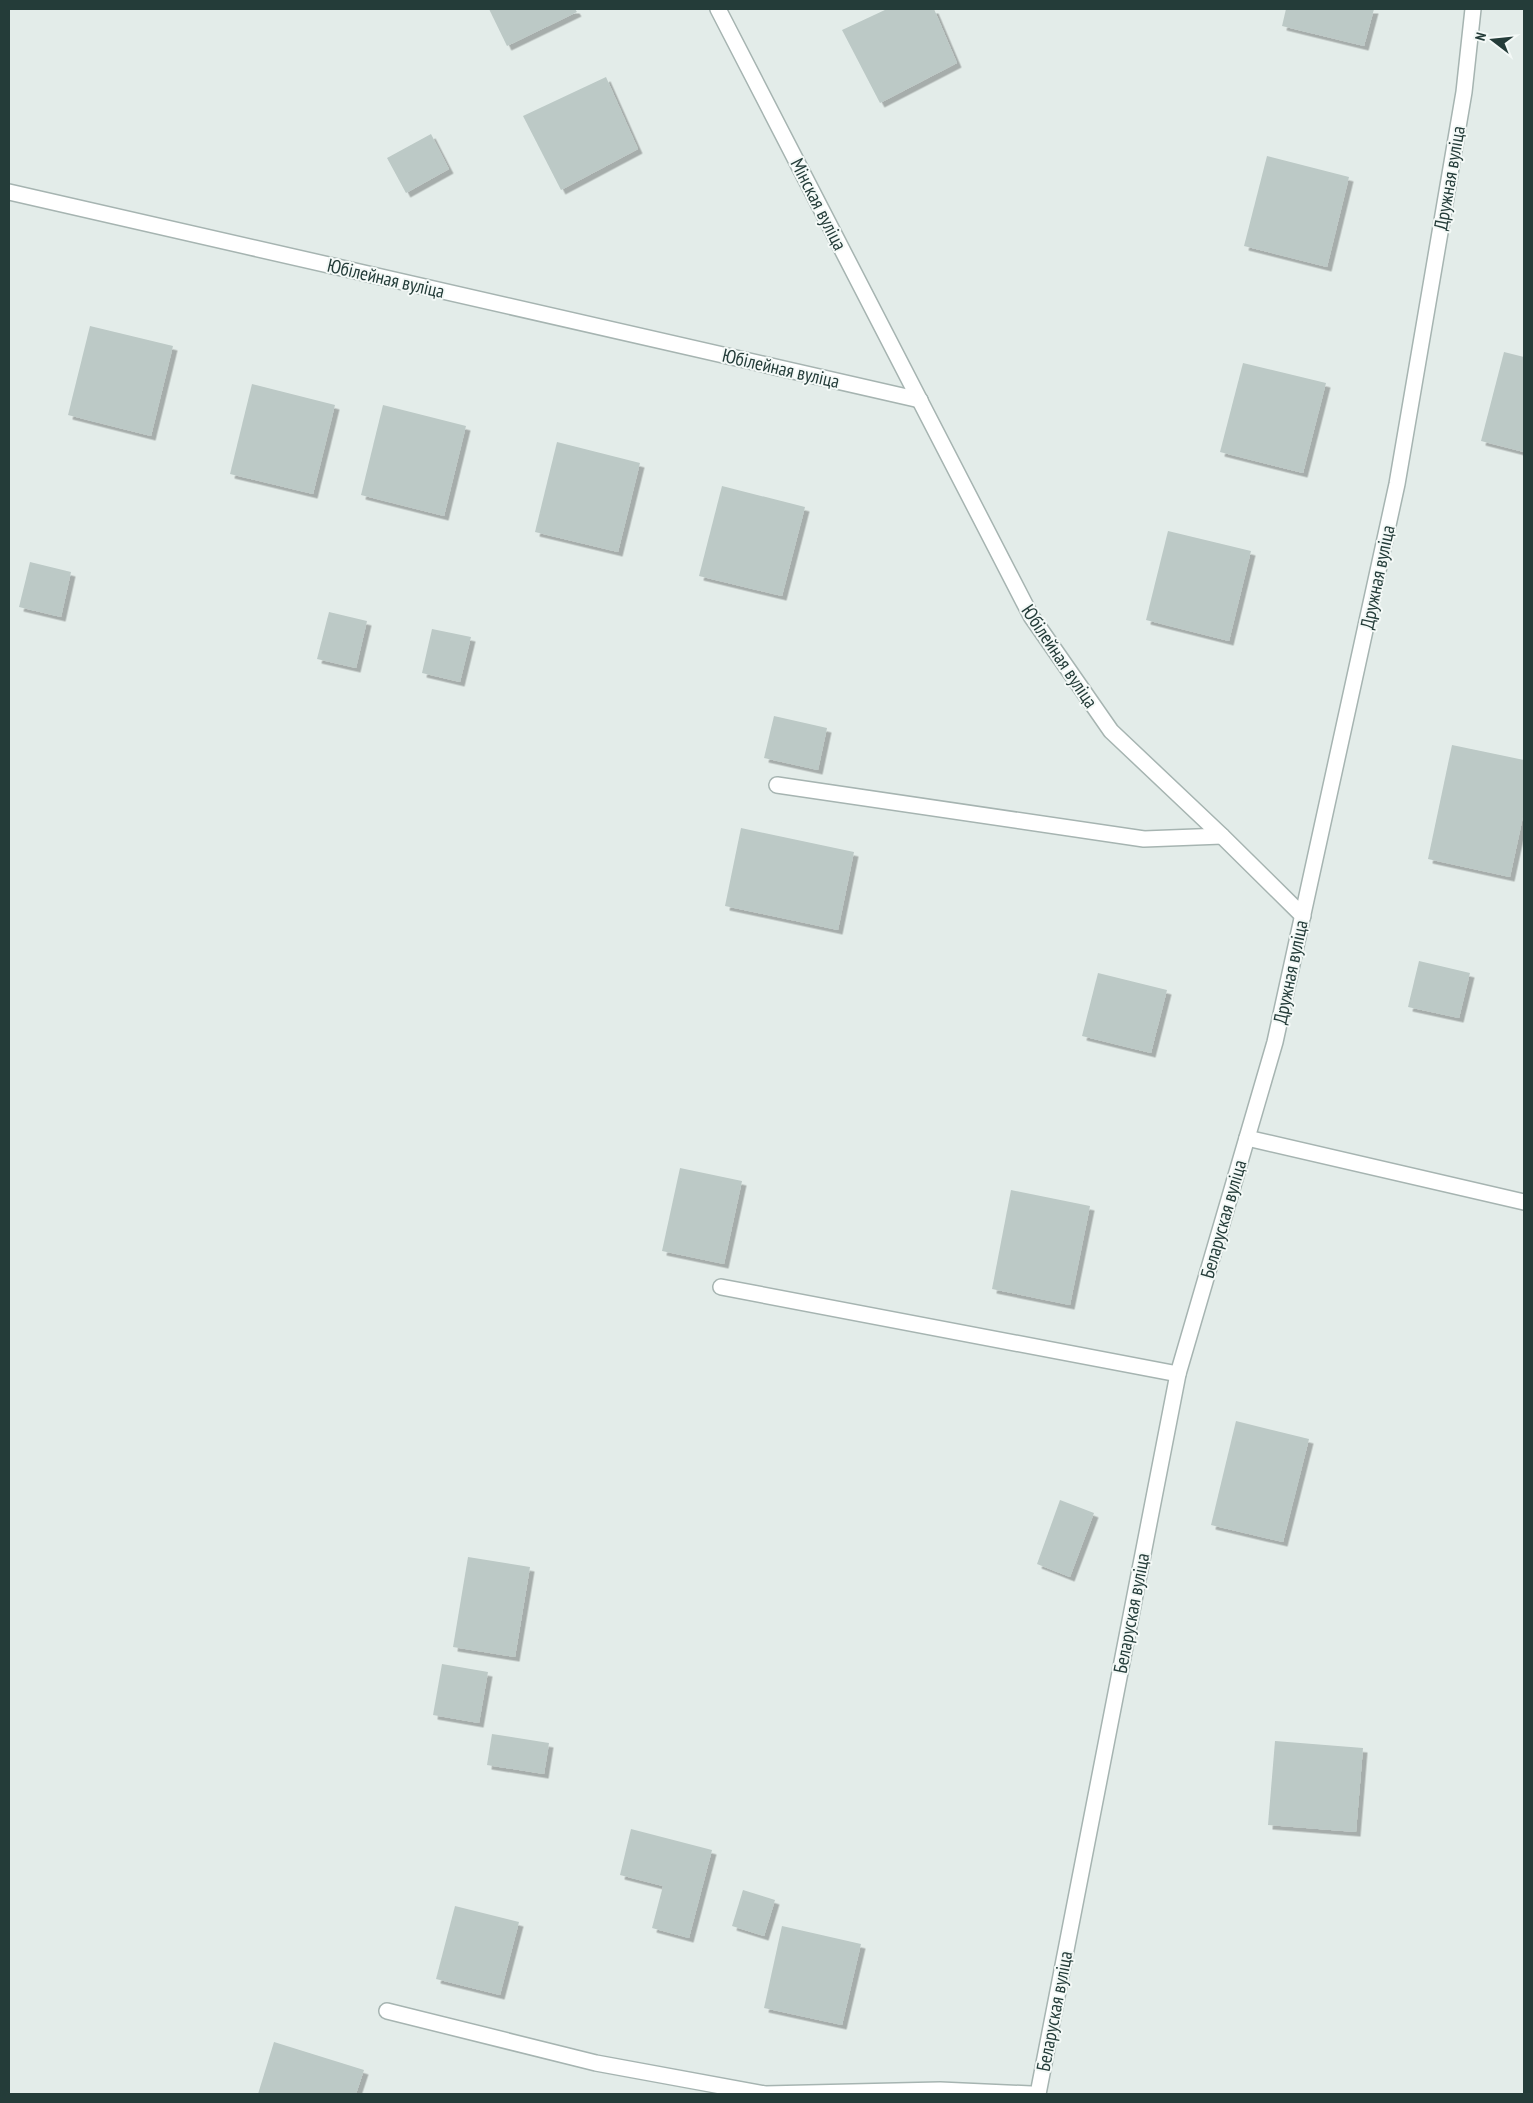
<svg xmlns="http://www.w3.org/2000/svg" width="1533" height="2103" font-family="'PT Sans Narrow',sans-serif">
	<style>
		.building { fill: #bcc9c6; filter: url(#shadow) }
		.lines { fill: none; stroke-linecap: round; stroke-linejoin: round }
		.lane-casing { stroke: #a6b4b1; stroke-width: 18 }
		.street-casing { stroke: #a6b4b1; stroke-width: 18 }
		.lane { stroke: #fff; stroke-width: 15 }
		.street { stroke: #fff; stroke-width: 15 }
		.labels { text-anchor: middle; stroke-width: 4; stroke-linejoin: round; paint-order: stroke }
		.street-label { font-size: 19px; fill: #243c39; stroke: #f4f9f7 }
	</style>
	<defs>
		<filter id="shadow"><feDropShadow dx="4.5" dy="4.5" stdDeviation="0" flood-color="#0004"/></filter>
	</defs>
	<rect width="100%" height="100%" fill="#e3ece9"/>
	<g class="building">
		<polygon points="489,9 575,9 577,12 507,46"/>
		<polygon points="887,9 934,9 957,63 880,103 842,30"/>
		<polygon points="1286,9 1374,9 1364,46 1282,26"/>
		<polygon points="606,77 638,149 561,190 523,116"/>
		<polygon points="431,134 449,169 406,193 387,158"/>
		<polygon points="1267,156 1349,177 1327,267 1244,246"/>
		<polygon points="90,326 173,346 151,436 68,415"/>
		<polygon points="1504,352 1524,357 1524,452 1481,441"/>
		<polygon points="1243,363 1326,383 1303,473 1220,452"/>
		<polygon points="252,384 335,405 313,494 230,474"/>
		<polygon points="383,405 466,426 444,516 361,495"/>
		<polygon points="557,442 640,463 618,552 535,532"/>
		<polygon points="722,486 805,507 782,596 699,576"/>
		<polygon points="1168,531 1251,551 1229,641 1146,620"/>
		<polygon points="30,562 71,572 61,617 19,607"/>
		<polygon points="329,612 367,621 356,668 317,659"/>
		<polygon points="432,629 471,637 460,682 422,673"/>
		<polygon points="774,716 827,728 818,770 764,758"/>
		<polygon points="1452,745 1524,760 1524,812 1510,877 1428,859"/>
		<polygon points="741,828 854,852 838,930 725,906"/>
		<polygon points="1419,961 1470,973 1459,1018 1408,1007"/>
		<polygon points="1098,973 1167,990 1151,1053 1082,1036"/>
		<polygon points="680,1168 742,1181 724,1264 662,1251"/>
		<polygon points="1011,1190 1090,1206 1070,1305 992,1289"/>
		<polygon points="1236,1421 1309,1439 1283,1542 1211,1525"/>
		<polygon points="1060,1500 1094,1513 1070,1577 1037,1564"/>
		<polygon points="468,1557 530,1567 515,1657 453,1647"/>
		<polygon points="442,1664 488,1672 479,1723 433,1715"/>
		<polygon points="492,1734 549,1743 544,1774 487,1765"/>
		<polygon points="1275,1741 1363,1748 1356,1832 1268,1825"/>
		<polygon points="631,1829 712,1850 689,1938 652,1928 663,1886 620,1875"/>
		<polygon points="743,1890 775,1900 764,1936 732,1926"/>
		<polygon points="455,1906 519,1922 500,1995 436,1979"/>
		<polygon points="782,1926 861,1944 842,2025 764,2008"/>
		<polygon points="274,2042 364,2070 356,2094 258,2094"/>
	</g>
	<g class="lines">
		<defs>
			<g id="lane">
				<polyline points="777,785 1144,839 1222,836"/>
				<polyline points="721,1287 1178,1374"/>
				<polyline points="387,2011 596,2063 765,2094 940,2090 1031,2094"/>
			</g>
			<g id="street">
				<polyline points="718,9 1031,616 1111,731 1222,836 1303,916"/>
				<polyline points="9,192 920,400"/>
				<polyline points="1247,1138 1524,1202"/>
				<polyline points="1038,2094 1178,1374 1275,1042 1397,484 1464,92 1473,9"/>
			</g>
		</defs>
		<use href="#lane" class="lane-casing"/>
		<use href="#street" class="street-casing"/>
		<use href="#lane" class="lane"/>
		<use href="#street" class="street"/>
	</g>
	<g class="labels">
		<g class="street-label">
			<text transform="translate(1449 178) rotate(-80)" y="7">Дружная вуліца</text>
			<text transform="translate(819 204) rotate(63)" y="7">Мінская вуліца</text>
			<text transform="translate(386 278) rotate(13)" y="7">Юбілейная вуліца</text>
			<text transform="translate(781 368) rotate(13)" y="7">Юбілейная вуліца</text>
			<text transform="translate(1377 577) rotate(-78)" y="7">Дружная вуліца</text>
			<text transform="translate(1060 656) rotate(56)" y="7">Юбілейная вуліца</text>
			<text transform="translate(1290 972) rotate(-78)" y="7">Дружная вуліца</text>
			<text transform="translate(1223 1219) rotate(-74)" y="7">Беларуская вуліца</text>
			<text transform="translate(1131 1613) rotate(-79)" y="7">Беларуская вуліца</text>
			<text transform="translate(1054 2011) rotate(-79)" y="7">Беларуская вуліца</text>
		</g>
	</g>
	<rect width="1533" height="2103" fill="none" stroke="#243c39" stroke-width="20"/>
	<g transform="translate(1493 40) rotate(286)" stroke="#f4f9f7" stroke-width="4" paint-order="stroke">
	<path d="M0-4L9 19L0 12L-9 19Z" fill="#243c39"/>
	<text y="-8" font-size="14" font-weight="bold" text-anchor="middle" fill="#243c39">N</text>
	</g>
</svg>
